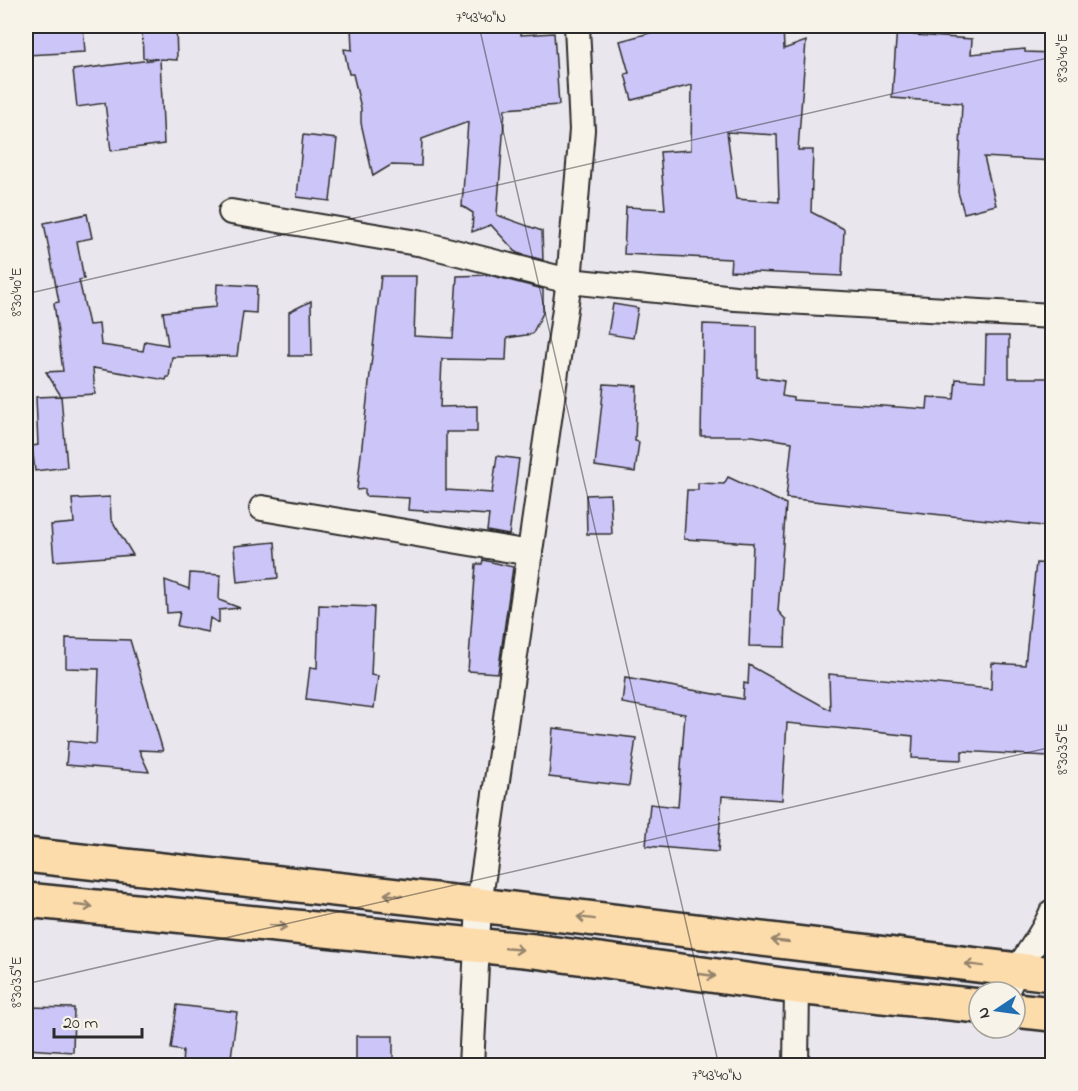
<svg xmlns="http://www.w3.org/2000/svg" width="1078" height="1091" font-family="'Indie Flower',sans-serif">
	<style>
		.building { fill: #ccc6f8; stroke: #2b2b2b; stroke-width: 1.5; fill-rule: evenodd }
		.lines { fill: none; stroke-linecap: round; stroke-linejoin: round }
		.street-casing { stroke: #2b2b2b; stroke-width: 28 }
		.primary-casing { stroke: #2b2b2b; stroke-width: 38 }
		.street { stroke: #f7f3e8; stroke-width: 24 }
		.primary { stroke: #fddcac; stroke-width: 33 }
		.oneway { stroke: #94846c }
		.ticks { fill: none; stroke: #2b2b2b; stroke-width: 1.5; stroke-opacity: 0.45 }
		.neatline { fill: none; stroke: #2b2b2b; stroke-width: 2 }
		.ticks-label { font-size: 15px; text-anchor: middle; fill: #2b2b2b }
	</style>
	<rect width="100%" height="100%" fill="#eae6ed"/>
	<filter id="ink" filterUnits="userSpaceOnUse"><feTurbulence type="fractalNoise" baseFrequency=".0167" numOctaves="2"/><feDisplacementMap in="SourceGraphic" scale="12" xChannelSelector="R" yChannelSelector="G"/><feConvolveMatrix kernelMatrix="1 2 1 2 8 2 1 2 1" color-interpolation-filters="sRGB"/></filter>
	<g filter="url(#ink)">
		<g class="building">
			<polygon points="26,26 83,26 85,52 26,55"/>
			<polygon points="142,26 176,26 177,60 160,59 164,144 111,151 105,103 77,107 73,70 158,59 143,58"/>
			<polygon points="351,26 521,26 521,35 554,33 559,105 505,109 497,215 542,231 543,260 517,253 491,225 472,232 473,213 462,206 468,122 422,139 421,166 391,165 373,176 361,123 361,108 353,74 349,74 344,49 352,50"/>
			<path d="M680,26H783L784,49L806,41L798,150H813L811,212L844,229L842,276L730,271L731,259L624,254L626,207L665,209L660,152L691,150L692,85L632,100L625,74L629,73L620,41L657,31L682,32ZM727,132L777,135L779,202L736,199Z"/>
			<polygon points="897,26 905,26 914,35 972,39 971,54 1025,49 1025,52 1053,53 1053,161 984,157 996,205 964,213 958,192 962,103 892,98"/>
			<polygon points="303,135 337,139 330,201 297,197"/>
			<polygon points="87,214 92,238 77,241 84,279 79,280 89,325 99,324 101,345 143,351 145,341 168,345 163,312 216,307 217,284 257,286 256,313 243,312 237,356 172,357 169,377 167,377 166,380 93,368 95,394 61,396 46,372 63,371 54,303 59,302 44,223"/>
			<polygon points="489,275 543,289 543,313 532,334 507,338 506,360 442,359 440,407 477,406 477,432 446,432 446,490 492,493 497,456 519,459 509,535 487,531 489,515 408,510 409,498 365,496 365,489 357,490 381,276 416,276 414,336 453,338 457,276"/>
			<polygon points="311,301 312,356 289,356 289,312"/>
			<polygon points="613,304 638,308 633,338 608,334"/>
			<polygon points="703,324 757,326 757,377 784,381 782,396 793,398 793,400 927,409 928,397 954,399 956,379 985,381 986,336 1009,336 1009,378 1053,378 1052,527 786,498 792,442 753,436 701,436"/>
			<polygon points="604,384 637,386 635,441 639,442 635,472 595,466"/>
			<polygon points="61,396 67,467 35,471 32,446 38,445 36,397"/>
			<polygon points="728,477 786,504 778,611 786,620 785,647 749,646 753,543 684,539 687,490 698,490 698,483 724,484"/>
			<polygon points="610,494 612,534 587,534 586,495"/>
			<polygon points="110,497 111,519 133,555 54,561 51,525 74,523 72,499"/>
			<polygon points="275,542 278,578 237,582 234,546"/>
			<polygon points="483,560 513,567 498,673 468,671 476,564 482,564"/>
			<polygon points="1036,563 1052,564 1052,672 1048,756 962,751 962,760 912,758 913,736 787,723 782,800 722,796 718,852 646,846 650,804 678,807 685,714 622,703 625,678 743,699 744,683 748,684 749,665 830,710 829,674 991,689 992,663 1025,665"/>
			<polygon points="190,573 220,575 219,600 240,608 219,610 219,623 210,618 208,632 177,626 180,612 167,613 165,580 189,589"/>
			<polygon points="319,605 374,607 371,675 378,676 374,708 306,699 310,667 317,668"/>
			<polygon points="66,638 130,640 163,751 139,750 149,772 66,765 68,741 96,744 99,669 66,668"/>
			<polygon points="553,728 636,738 629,786 549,777"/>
			<polygon points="177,1005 237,1012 230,1065 182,1065 183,1051 171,1049"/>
			<polygon points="26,1007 74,1008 73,1052 26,1049"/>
			<rect x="356" y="1036" width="37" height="29"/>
		</g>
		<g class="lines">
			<defs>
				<g id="street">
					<polyline points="231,212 423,244 569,281 735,298 1052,316"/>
					<polyline points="262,508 530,553"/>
					<path d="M1006,992C1018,963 1040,941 1052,912"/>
					<polyline points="471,1066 479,905 569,281 582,130 577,26"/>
					<polyline points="796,1066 797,987"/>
				</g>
				<g id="primary">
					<polyline points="26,855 479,905 1052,974"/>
					<polyline points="26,900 534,951 797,987 979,1006"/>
					<polyline points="1015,1010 1052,1014"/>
				</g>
			</defs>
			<use href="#street" class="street-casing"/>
			<use href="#primary" class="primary-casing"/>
			<use href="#street" class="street"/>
			<use href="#primary" class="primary"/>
		</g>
		<defs><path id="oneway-shaft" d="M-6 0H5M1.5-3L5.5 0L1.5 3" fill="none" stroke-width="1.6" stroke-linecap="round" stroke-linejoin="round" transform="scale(1.5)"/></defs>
		<g class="oneway">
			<use href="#oneway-shaft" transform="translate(393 895) rotate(-174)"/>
			<use href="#oneway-shaft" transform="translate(84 906) rotate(6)"/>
			<use href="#oneway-shaft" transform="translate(586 918) rotate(-173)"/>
			<use href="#oneway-shaft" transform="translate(278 926) rotate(6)"/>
			<use href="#oneway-shaft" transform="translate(780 941) rotate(-173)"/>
			<use href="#oneway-shaft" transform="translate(514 949) rotate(5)"/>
			<use href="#oneway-shaft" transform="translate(974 965) rotate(-173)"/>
			<use href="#oneway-shaft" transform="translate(707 975) rotate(8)"/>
		</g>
	</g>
	<path class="ticks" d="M479,26L719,1066M26,294L1052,57M26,984L1052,747M26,1059L27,1066"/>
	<rect width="1078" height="1091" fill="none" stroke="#f7f3e8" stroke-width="66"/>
	<g transform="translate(997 1010) rotate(257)"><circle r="28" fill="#f7f3e8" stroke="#a5a39c" stroke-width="1.5"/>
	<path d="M0-4.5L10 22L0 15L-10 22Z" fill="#1f6fb2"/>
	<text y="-9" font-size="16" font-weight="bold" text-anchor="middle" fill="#2b2b2b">N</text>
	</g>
	<path d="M54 1028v9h88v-9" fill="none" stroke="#2b2b2b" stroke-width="3"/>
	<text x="63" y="1028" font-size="18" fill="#2b2b2b" stroke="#f7f3e8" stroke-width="4.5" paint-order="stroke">20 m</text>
	<rect x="33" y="33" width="1012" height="1025" class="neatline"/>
	<g class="ticks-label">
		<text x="481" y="22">7°43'40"N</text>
		<text transform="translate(1062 58) rotate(-90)" y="5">8°30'40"E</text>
		<text transform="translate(16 292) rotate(-90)" y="5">8°30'40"E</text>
		<text transform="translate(1062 749) rotate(-90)" y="5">8°30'35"E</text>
		<text transform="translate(16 982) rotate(-90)" y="5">8°30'35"E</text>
		<text x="717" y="1080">7°43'40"N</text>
	</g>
</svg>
